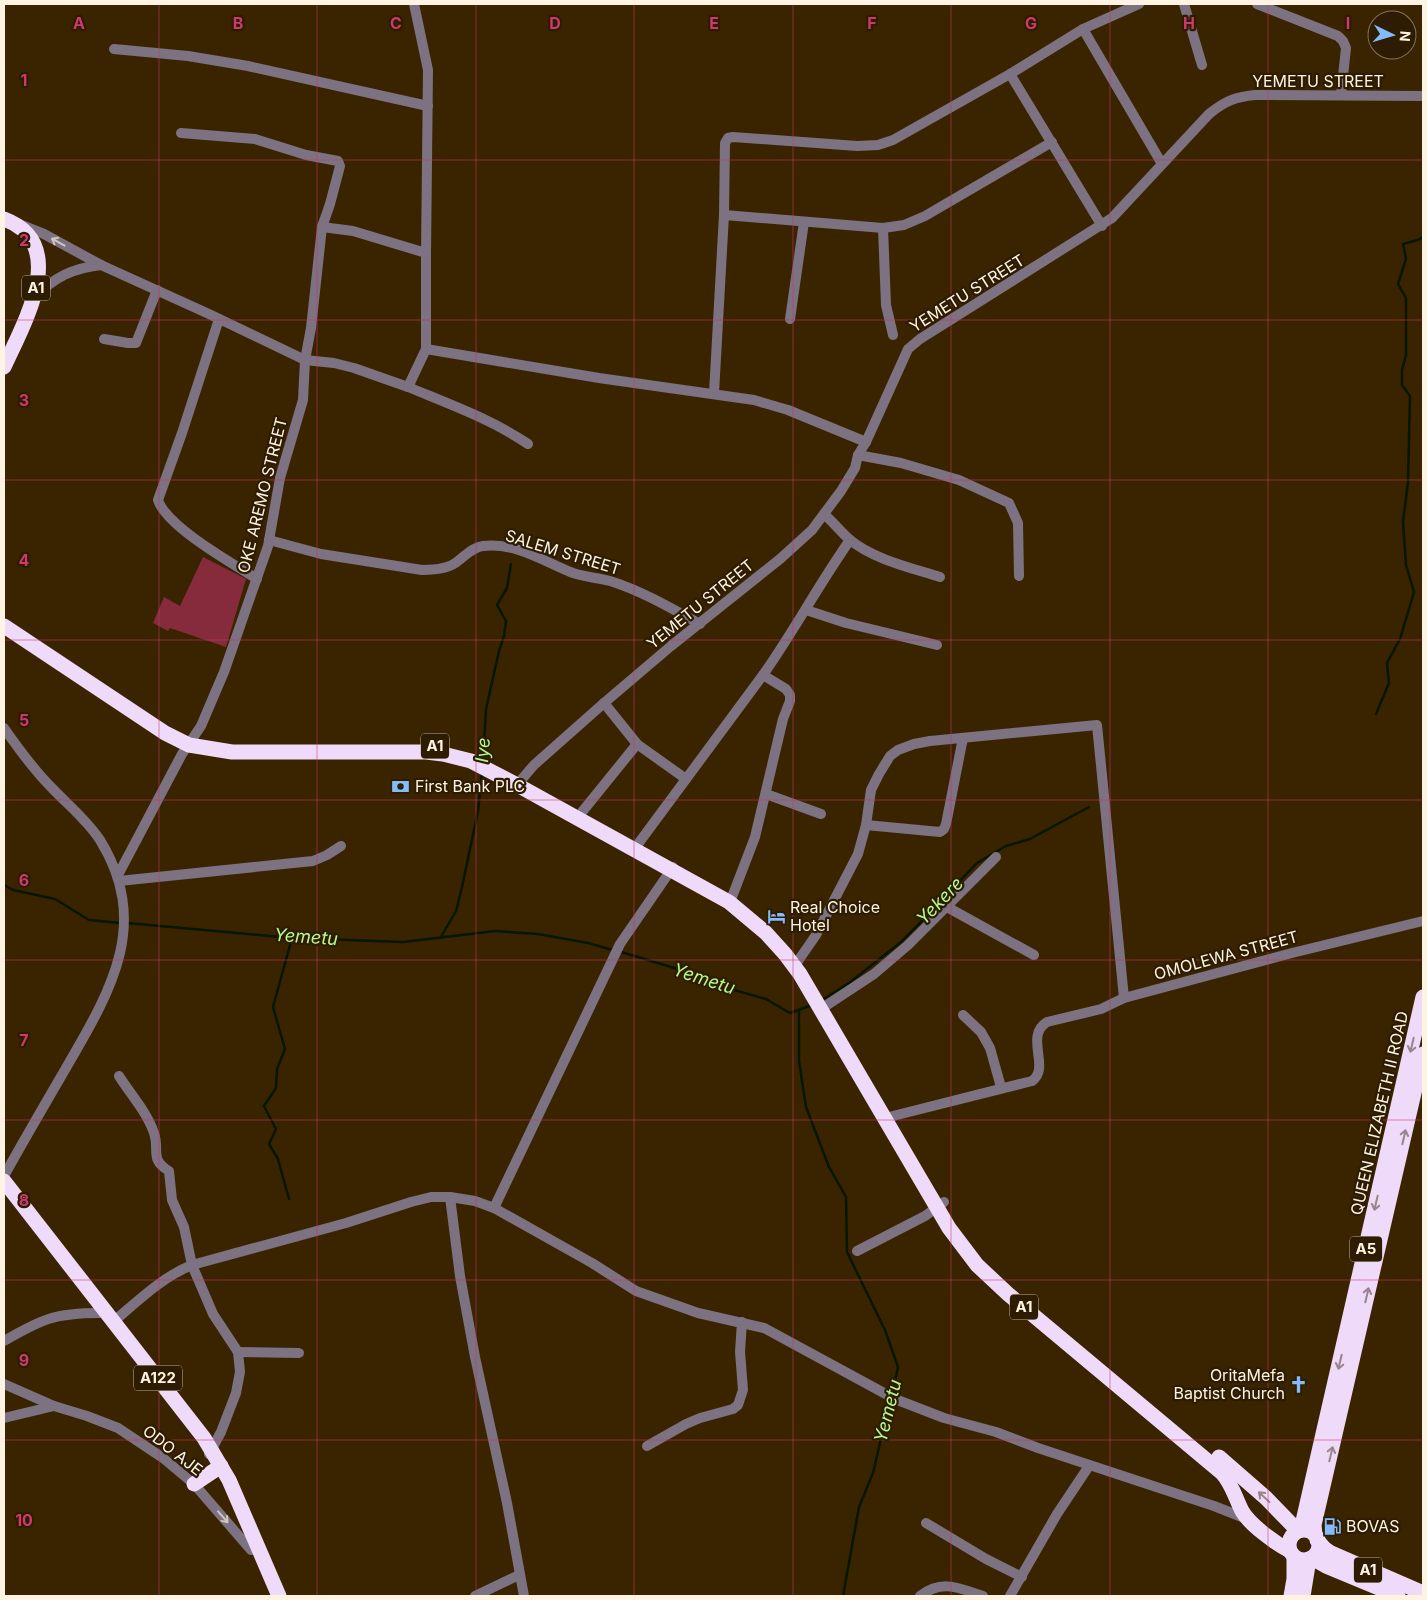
<svg xmlns="http://www.w3.org/2000/svg" width="1427" height="1600" font-family="Inter,sans-serif">
	<style>
		.green { fill: #862b3b }
		.lines { fill: none; stroke-linecap: round; stroke-linejoin: round }
		.stream { stroke: #071600; stroke-width: 2.5 }
		.minor { stroke: #7c7282; stroke-width: 10 }
		.highway { stroke: #efdafa; stroke-width: 15 }
		.oneway { stroke: #d1c6c1 }
		.oneway2 { stroke: #98848a }
		.grid { fill: none; stroke: #cb396f; stroke-width: 1; stroke-opacity: 0.55 }
		.labels { text-anchor: middle; stroke-width: 4.5; stroke-linejoin: round; paint-order: stroke }
		.shield { fill: #2d1c02; stroke: #c0b2a0; stroke-width: 1 }
		.shield-label { font-size: 15px; font-weight: bold; fill: #fff3e3 }
		.street-label { font-size: 16px; fill: #fff3e3; stroke: #2d1c02 }
		.poi-label { font-size: 16px; fill: #fff3e3; stroke: #2d1c02; text-anchor: start }
		.water-label { font-size: 18px; font-style: italic; fill: #b7fa8a; stroke: #2d1c02 }
		.grid-label { font-size: 16px; text-anchor: middle; font-weight: bold; fill: #cb396f; stroke: #2d1c02; stroke-width: 4.5; stroke-linejoin: round; paint-order: stroke }
	</style>
	<rect width="100%" height="100%" fill="#3a2400"/>
	<polygon class="green" points="203,557 246,579 226,647 170,628 168,631 153,623 164,597 180,606"/>
	<g class="lines">
		<g class="stream">
			<polyline points="1376,714 1389,683 1387,663 1400,639 1414,592 1406,565 1403,522 1408,482 1410,396 1402,385 1402,370 1406,355 1406,298 1398,284 1406,259 1403,244 1418,240 1423,237"/>
			<polyline points="483,762 486,709 499,651 504,636 506,621 497,605 507,588 511,564"/>
			<polyline points="4,885 13,890 55,899 89,920 121,923"/>
			<polyline points="127,923 292,938 403,942 495,931 538,934 588,943 613,950"/>
			<polyline points="441,937 456,911 462,887 478,811 482,772"/>
			<polyline points="618,951 671,967 727,988 766,999 790,1013 812,1005"/>
			<polyline points="822,1000 849,983 901,942 926,917 937,903 954,887 977,863 1006,846 1030,839 1089,807"/>
			<polyline points="799,1011 799,1061 806,1107 829,1167 846,1197 847,1252 885,1330 898,1367 892,1395"/>
			<polyline points="289,1199 278,1159 269,1144 276,1129 264,1106 276,1088 277,1069 285,1049 273,1007 292,938"/>
			<polyline points="843,1596 859,1507 873,1473 890,1400"/>
		</g>
		<g class="minor">
			<polyline points="1184,4 1202,65"/>
			<polyline points="1257,4 1338,36 1343,41 1346,48 1341,95"/>
			<polyline points="1083,29 1162,164"/>
			<polyline points="114,49 188,56 248,66 428,106"/>
			<polyline points="1010,74 1102,226"/>
			<polyline points="724,215 883,228 904,225 925,216 1052,142"/>
			<polyline points="19,224 44,234 101,265 209,314 305,360 334,363 354,368 408,387 426,349 426,253 428,70 414,4"/>
			<polyline points="322,227 353,231 426,253"/>
			<polyline points="883,228 886,305 893,335"/>
			<path d="M35,298C53,277 74,268 101,265"/>
			<path d="M219,319L182,433L158,500C167,527 232,563 257,579"/>
			<polyline points="790,319 804,222"/>
			<polyline points="104,339 128,343 136,343 157,290"/>
			<polyline points="426,349 599,378 754,400 788,410 866,442"/>
			<path d="M408,387C449,404 491,419 528,444"/>
			<polyline points="714,393 724,215 725,143 728,138 733,137 857,146 878,145 893,140 1010,74 1083,29 1139,4"/>
			<polyline points="858,455 901,463 959,480 1009,503 1018,523 1019,576"/>
			<path d="M824,514C833,522 841,532 849,539C872,559 912,568 940,577"/>
			<path d="M269,540L321,554L422,570C434,570 449,569 458,561C466,555 473,547 483,546C516,542 545,562 573,573C585,577 598,578 610,581C642,591 671,608 700,624"/>
			<polyline points="806,610 846,623 937,645"/>
			<polyline points="604,703 637,744 686,779"/>
			<path d="M4,728C18,748 34,770 51,787C67,804 87,820 100,840C152,924 110,992 66,1068C45,1104 24,1140 4,1176"/>
			<path d="M519,786L522,779L534,765L604,703L671,646L780,559L812,530L841,491L855,468L858,455L866,442L908,349L920,339L1112,218L1209,114C1225,101 1235,97 1255,95L1423,96"/>
			<polyline points="766,794 821,814"/>
			<polyline points="582,812 637,744"/>
			<polyline points="866,825 940,832 944,829 946,824 963,738"/>
			<polyline points="638,844 763,675"/>
			<polyline points="118,875 182,754 201,726 224,672 268,546 280,478 303,400 305,360 311,328 322,227 330,204 340,166 338,161 306,155 255,139 181,133"/>
			<polyline points="119,881 313,861 327,855 341,846"/>
			<path d="M732,897L755,837L783,719L790,701V695L786,689L763,675C794,631 819,584 850,540"/>
			<polyline points="947,907 1034,955"/>
			<polyline points="798,961 816,935 858,854 866,825 871,790 879,774 890,756 898,750 914,744 930,741 1097,725 1124,998"/>
			<polyline points="827,1005 874,974 908,945 996,857"/>
			<polyline points="963,1015 981,1032 990,1048 1001,1087"/>
			<path d="M119,1076C131,1095 147,1112 154,1133C160,1150 149,1159 169,1171L172,1200L184,1227L192,1265L213,1314L238,1352L240,1372L236,1393L221,1432L209,1454"/>
			<path d="M885,1118L1032,1081C1051,1068 1024,1036 1047,1022L1101,1009L1124,998L1292,953L1423,921"/>
			<polyline points="450,1197 460,1276 475,1357 507,1503 524,1596"/>
			<polyline points="494,1208 620,944 673,867"/>
			<polyline points="857,1251 925,1216 944,1202"/>
			<path d="M114,1321C138,1301 162,1277 192,1265L346,1223L411,1202L431,1197H450L475,1201L494,1208L592,1263L636,1291L698,1313L764,1328L895,1399L944,1418L996,1432L1038,1448L1214,1506L1247,1519"/>
			<path d="M4,1341C42,1319 55,1313 100,1313"/>
			<polyline points="238,1352 299,1353"/>
			<polyline points="4,1384 54,1406"/>
			<polyline points="4,1418 54,1406 87,1416 118,1428 163,1458 194,1484 251,1550"/>
			<polyline points="647,1446 686,1424 700,1418 733,1409 738,1405 743,1390 740,1352 742,1322"/>
			<polyline points="926,1523 986,1559 1022,1577"/>
			<polyline points="475,1596 519,1575"/>
			<path d="M920,1596C942,1579 959,1588 983,1596"/>
			<polyline points="1010,1596 1057,1514 1089,1466"/>
		</g>
		<g class="highway">
			<path d="M4,219C71,244 23,325 4,367"/>
			<path d="M4,626L165,733L189,745L232,752H426L443,754L471,761L519,786L729,902L766,933L785,954L800,974L949,1228L977,1265L1008,1294L1222,1473C1232,1484 1235,1497 1242,1511C1250,1525 1275,1543 1290,1551"/>
			<polyline points="4,1181 204,1438 229,1480 279,1596"/>
			<polyline points="1219,1457 1266,1498 1298,1531"/>
			<polyline points="194,1484 221,1466"/>
			<polyline points="1301,1530 1423,997"/>
			<circle cx="1304" cy="1545" r="15"/>
			<polyline points="1315,1535 1314,1525 1317,1512 1423,1054"/>
			<polyline points="1317,1540 1324,1548 1331,1553 1423,1593"/>
			<polyline points="1312,1558 1326,1566 1398,1596"/>
			<polyline points="1291,1596 1294,1579 1294,1557"/>
			<polyline points="1303,1596 1309,1559"/>
		</g>
	</g>
	<defs><path id="oneway-shaft" d="M-6 0H5M1.5-3L5.5 0L1.5 3" fill="none" stroke-width="1.6" stroke-linecap="round" stroke-linejoin="round" transform="scale(1.25)"/></defs>
	<g class="oneway">
		<use href="#oneway-shaft" transform="translate(58 242) rotate(-151)"/>
		<use href="#oneway-shaft" transform="translate(223 1517) rotate(49)"/>
	</g>
	<g class="oneway2">
		<use href="#oneway-shaft" transform="translate(1412 1045) rotate(103)"/>
		<use href="#oneway-shaft" transform="translate(1404 1137) rotate(-77)"/>
		<use href="#oneway-shaft" transform="translate(1376 1203) rotate(103)"/>
		<use href="#oneway-shaft" transform="translate(1367 1295) rotate(-77)"/>
		<use href="#oneway-shaft" transform="translate(1340 1362) rotate(103)"/>
		<use href="#oneway-shaft" transform="translate(1331 1454) rotate(-77)"/>
		<use href="#oneway-shaft" transform="translate(1264 1497) rotate(-137)"/>
	</g>
	<path class="grid" d="M159,4V1596M317,4V1596M476,4V1596M634,4V1596M793,4V1596M951,4V1596M1110,4V1596M1268,4V1596M4,160H1423M4,320H1423M4,480H1423M4,640H1423M4,800H1423M4,960H1423M4,1120H1423M4,1280H1423M4,1440H1423"/>
	<defs>
		<symbol id="bank-bare" viewBox="-9 -9 18 18"><path d="M-6-4H6V4H-6ZM0-2.3a2.3 2.3 0 1 0 0 4.6a2.3 2.3 0 1 0 0-4.6Z" fill="#86bbfb" stroke="#2d1c02" stroke-width="2.5" paint-order="stroke"/></symbol>
		<symbol id="hotel-bare" viewBox="-9 -9 18 18"><path d="M-6-4.5h1.5V1H6V5H4.5V3h-9V5H-6ZM-4 0a1.8 1.8 0 1 1 3.6 0ZM.5 0V-2.5h3Q6-2.5 6 0Z" fill="#86bbfb" stroke="#2d1c02" stroke-width="2.5" paint-order="stroke"/></symbol>
		<symbol id="church-bare" viewBox="-9 -9 18 18"><path d="M-1.2-6h2.4v3.5h3.3v2.4h-3.3V6h-2.4V-.1h-3.3v-2.4h3.3Z" fill="#86bbfb" stroke="#2d1c02" stroke-width="2.5" paint-order="stroke"/></symbol>
		<symbol id="fuel-bare" viewBox="-9 -9 18 18"><path d="M-5.5-6h7V0h2V4h1.3V-2.5L3-4.5l.8-.8L6-3V5H2.5V1h-1V6h-7ZM-4.2-4.7v3.2H.2V-4.7Z" fill="#86bbfb" stroke="#2d1c02" stroke-width="2.5" paint-order="stroke"/></symbol>
	</defs>
	<g fill-rule="evenodd">
		<use href="#bank-bare" x="388" y="774" width="25" height="25"/>
		<use href="#hotel-bare" x="764" y="904" width="25" height="25"/>
		<use href="#church-bare" x="1286" y="1372" width="25" height="25"/>
		<use href="#fuel-bare" x="1320" y="1514" width="25" height="25"/>
	</g>
	<g class="labels">
		<g class="shield">
			<rect x="22" y="275.5" width="28" height="25" rx="4"/>
			<rect x="421" y="733.5" width="28" height="25" rx="4"/>
			<rect x="1350" y="1236.5" width="32" height="25" rx="4"/>
			<rect x="1010" y="1294.5" width="28" height="25" rx="4"/>
			<rect x="134" y="1365.5" width="48" height="25" rx="4"/>
			<rect x="1354" y="1557.5" width="28" height="25" rx="4"/>
		</g>
		<g class="shield-label">
			<text x="36" y="293">A1</text>
			<text x="435" y="751">A1</text>
			<text x="1366" y="1254">A5</text>
			<text x="1024" y="1312">A1</text>
			<text x="158" y="1383">A122</text>
			<text x="1368" y="1575">A1</text>
		</g>
		<g class="street-label">
			<text x="1318" y="87">YEMETU STREET</text>
			<text transform="translate(967 293) rotate(-32)" y="6">YEMETU STREET</text>
			<text transform="translate(262 495) rotate(-76)" y="6">OKE AREMO STREET</text>
			<text transform="translate(563 552) rotate(17)" y="6">SALEM STREET</text>
			<text transform="translate(700 604) rotate(-39)" y="6">YEMETU STREET</text>
			<text transform="translate(1226 955) rotate(-15)" y="6">OMOLEWA STREET</text>
			<text transform="translate(1379 1113) rotate(-77)" y="6">QUEEN ELIZABETH II ROAD</text>
			<text transform="translate(173 1450) rotate(38)" y="6">ODO AJE</text>
		</g>
		<g class="poi-label">
			<text x="415" y="792">First Bank PLC</text>
			<text x="790" y="913">Real Choice<tspan x="790" dy="18">Hotel</tspan></text>
			<text x="1285" y="1381" text-anchor="end">OritaMefa<tspan x="1285" dy="18">Baptist Church</tspan></text>
			<text x="1346" y="1532">BOVAS</text>
		</g>
		<g class="water-label">
			<text transform="translate(483 750) rotate(-86)" y="6">Iye</text>
			<text transform="translate(940 901) rotate(-46)" y="6">Yekere</text>
			<text transform="translate(306 937) rotate(4)" y="6">Yemetu</text>
			<text transform="translate(704 979) rotate(18)" y="6">Yemetu</text>
			<text transform="translate(888 1411) rotate(-76)" y="6">Yemetu</text>
		</g>
	</g>
	<g class="grid-label">
		<text x="79" y="29">A</text>
		<text x="238" y="29">B</text>
		<text x="396" y="29">C</text>
		<text x="555" y="29">D</text>
		<text x="714" y="29">E</text>
		<text x="872" y="29">F</text>
		<text x="1031" y="29">G</text>
		<text x="1189" y="29">H</text>
		<text x="1348" y="29">I</text>
		<text x="24" y="86">1</text>
		<text x="24" y="246">2</text>
		<text x="24" y="406">3</text>
		<text x="24" y="566">4</text>
		<text x="24" y="726">5</text>
		<text x="24" y="886">6</text>
		<text x="24" y="1046">7</text>
		<text x="24" y="1206">8</text>
		<text x="24" y="1366">9</text>
		<text x="24" y="1526">10</text>
	</g>
	<rect width="1427" height="1600" fill="none" stroke="#fff3e3" stroke-width="10"/>
	<g transform="translate(1392 35) rotate(95)"><circle r="24" fill="#2d1c02" stroke="#81725c"/>
	<path d="M0-4L9 19L0 12L-9 19Z" fill="#86bbfb"/>
	<text y="-8" font-size="14" font-weight="bold" text-anchor="middle" fill="#fff3e3">N</text>
	</g>
</svg>
